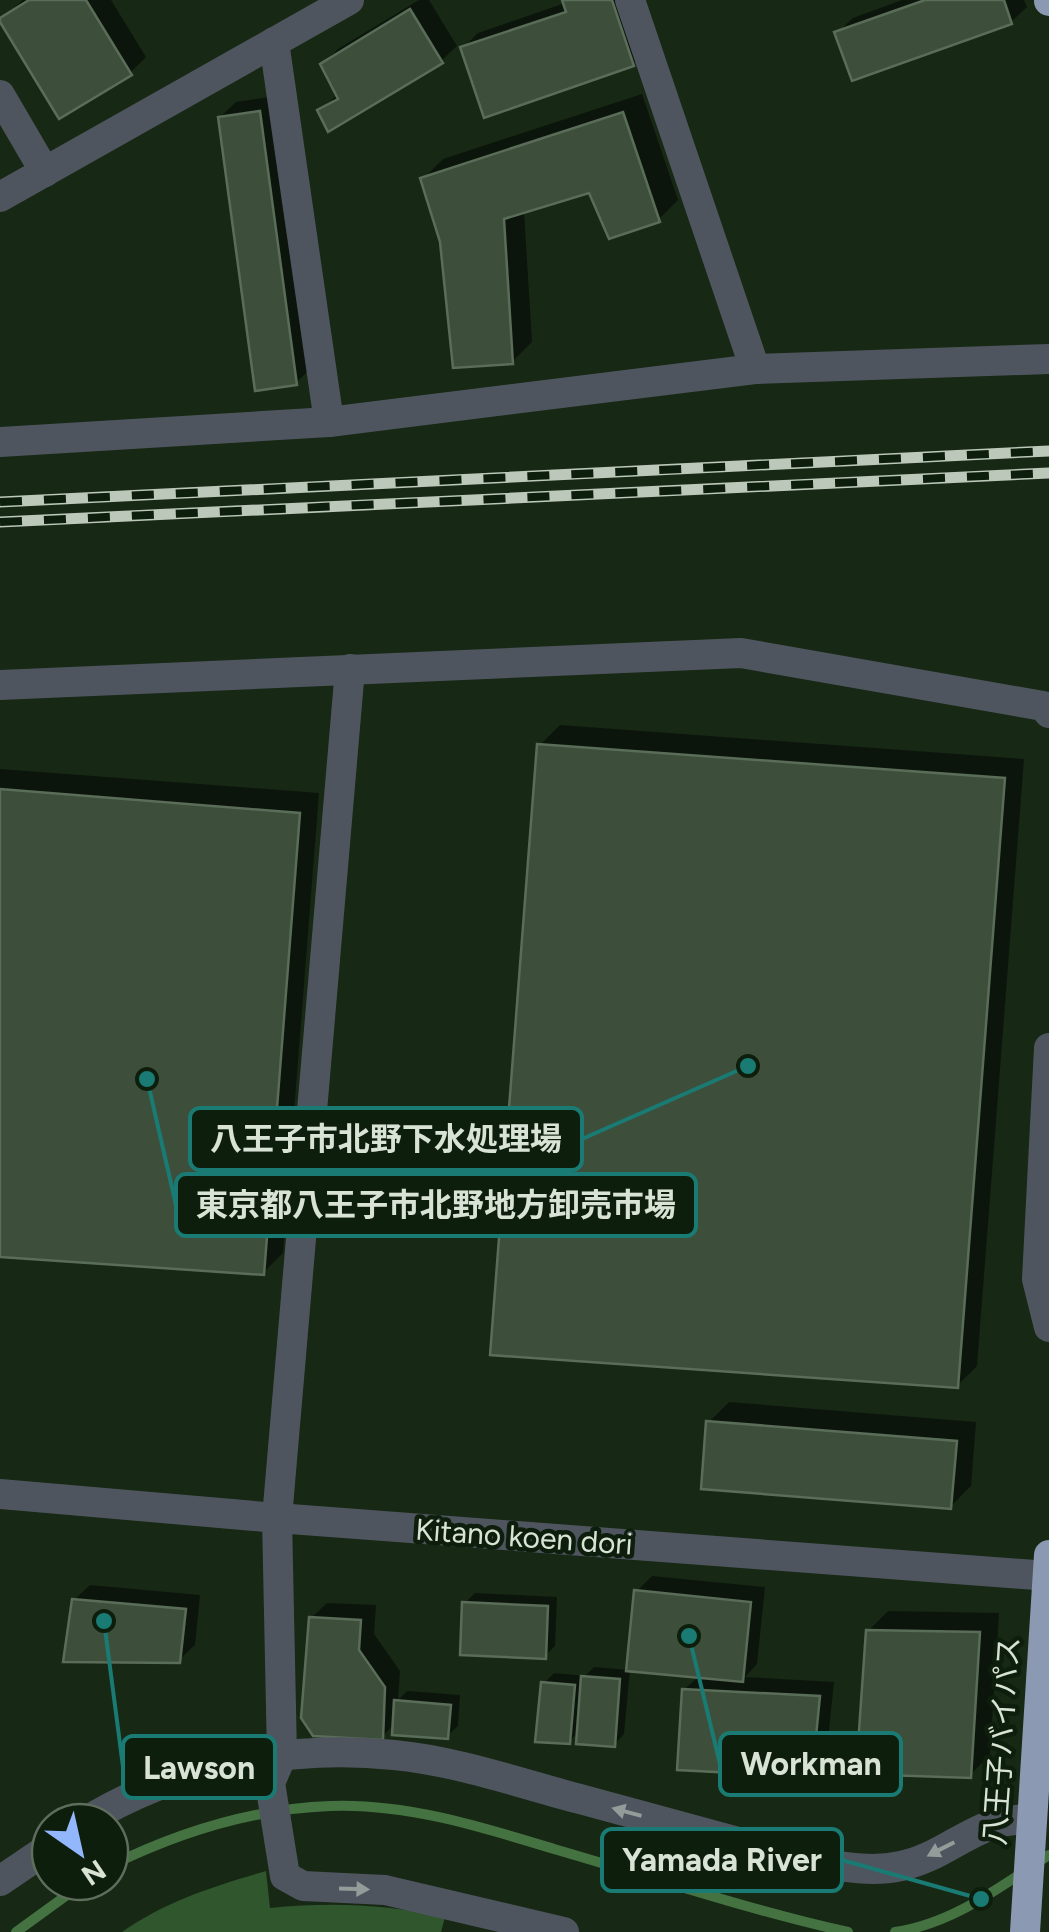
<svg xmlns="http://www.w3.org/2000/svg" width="1049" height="1932" font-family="Figtree,'Noto Sans JP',sans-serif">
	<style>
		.green { fill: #2f562c }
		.shadow { fill: #0007 }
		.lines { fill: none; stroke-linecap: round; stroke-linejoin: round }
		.stream { stroke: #447240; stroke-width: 10 }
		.building { fill: #3d4f3b; stroke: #5a6d58; stroke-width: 2.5 }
		.minor { stroke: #4f555f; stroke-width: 30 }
		.highway { stroke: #8c99b3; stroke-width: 30 }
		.rail-casing { stroke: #bcc8ba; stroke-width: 11 }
		.rail { stroke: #0e1e0c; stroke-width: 8; stroke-dasharray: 22; stroke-linecap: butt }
		.oneway { fill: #949c9a }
		.labels { text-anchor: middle; stroke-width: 9; stroke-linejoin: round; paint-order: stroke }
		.street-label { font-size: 30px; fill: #d8e3d6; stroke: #0e1e0c }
		.leader { fill: none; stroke: #197b73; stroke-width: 4 }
		.callout-dot { fill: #197b73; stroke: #0e1e0c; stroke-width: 4 }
		.callout { fill: #0e1e0c; stroke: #197b73; stroke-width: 4 }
		.callout-label { font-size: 32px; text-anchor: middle; font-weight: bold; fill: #d8e3d6 }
	</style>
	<rect width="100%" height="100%" fill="#172815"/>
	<path class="green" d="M266,1871L270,1908C330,1902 386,1904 445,1917L441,1932H122C166,1901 214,1886 266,1871Z"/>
	<g class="shadow">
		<polygon points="23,0 111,0 146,57 130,73 1,19"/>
		<polygon points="419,0 429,0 457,46 441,61 320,111 338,94 323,64 338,49"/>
		<polygon points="564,0 632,0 648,49 633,64 463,48 478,33 565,3"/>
		<polygon points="902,0 1024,0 1027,7 1011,22 837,33 853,18"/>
		<polygon points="642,94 678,200 658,220 591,190 524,211 532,342 512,362 423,179 443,159"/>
		<polygon points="275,96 312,367 296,383 220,117 236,102"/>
		<polygon points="560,725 1024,759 977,1366 957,1386 540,745"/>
		<polygon points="0,769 319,793 283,1253 263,1273 0,1254"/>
		<polygon points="729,1402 976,1422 971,1486 951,1506 709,1422"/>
		<polygon points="652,1576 765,1587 757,1664 745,1677 834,1682 826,1759 811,1775 684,1690 699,1676 630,1669 624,1734 614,1745 579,1731 569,1742 544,1683 554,1673 585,1676 594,1667 629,1670 637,1591"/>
		<polygon points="90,1585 200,1595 195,1645 179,1660 74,1600"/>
		<polygon points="475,1593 557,1597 555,1646 545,1656 465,1603"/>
		<polygon points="327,1603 376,1605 374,1634 400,1671 398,1700 407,1691 460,1695 458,1726 447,1736 395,1723 382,1737 311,1618"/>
		<polygon points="888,1611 999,1613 990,1755 970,1775 868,1631"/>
	</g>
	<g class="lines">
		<g class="stream">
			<path d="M110,1866C179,1832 252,1809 330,1806C406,1803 482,1827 554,1849C651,1877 749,1910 848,1932"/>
			<polyline points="16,1932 85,1882"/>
			<path d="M895,1932C953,1924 1001,1886 1049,1855"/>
		</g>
	</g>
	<g class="building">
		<polygon points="29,0 86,0 132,75 59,119 0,22 0,18"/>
		<polygon points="562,0 612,0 634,66 484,118 460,47 566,12"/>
		<polygon points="925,0 1004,0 1012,24 852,81 834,32"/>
		<polygon points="410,9 443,63 328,132 317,110 338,99 320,64"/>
		<polygon points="260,111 297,385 255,391 218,117"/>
		<polygon points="623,112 660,222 609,239 589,193 504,219 513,364 453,368 440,242 420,178"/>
		<polygon points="537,744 1005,778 958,1388 490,1355"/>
		<polygon points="0,789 300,813 264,1275 0,1257"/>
		<polygon points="706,1421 957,1441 951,1509 701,1489"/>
		<polygon points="634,1590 751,1602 743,1682 626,1671"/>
		<polygon points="72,1599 186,1609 180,1663 63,1662"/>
		<polygon points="462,1602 548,1606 546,1659 460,1655"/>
		<polygon points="309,1617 361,1620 359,1650 385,1687 383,1740 313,1736 301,1718"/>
		<polygon points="866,1630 980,1632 971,1778 856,1774"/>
		<polygon points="581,1676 620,1679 615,1747 576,1744"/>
		<polygon points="541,1682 575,1685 570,1744 535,1742"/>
		<polygon points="682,1689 820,1696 812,1777 677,1770"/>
		<polygon points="394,1700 451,1705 448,1739 392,1735"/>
	</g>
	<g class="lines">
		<g class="minor">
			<polyline points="630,0 755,369"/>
			<polyline points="274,42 329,422"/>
			<polyline points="0,95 45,172"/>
			<polyline points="0,197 349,0"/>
			<polyline points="0,442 329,422 755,369 1049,359"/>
			<polyline points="350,669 277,1518 282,1755 270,1783 285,1876 303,1886 385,1890 564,1932"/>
			<polyline points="0,685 741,653 1043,706 1049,713"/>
			<polyline points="1049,1048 1037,1279 1049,1327"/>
			<polyline points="0,1494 277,1518 1049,1576"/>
			<path d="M85,1822C175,1766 289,1744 394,1755C457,1761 519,1783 580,1799C656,1819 732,1840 808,1861C840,1866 869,1873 901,1866C950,1856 978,1815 1032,1820"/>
			<polyline points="0,1881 50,1847"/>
		</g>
		<g class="highway">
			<polyline points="1049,0 1049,1"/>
			<polyline points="1025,1932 1049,1555"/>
		</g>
		<defs>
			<g id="rail">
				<polyline points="0,502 1049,451"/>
				<polyline points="0,522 1049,473"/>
			</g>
		</defs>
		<use href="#rail" class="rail-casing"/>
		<use href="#rail" class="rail"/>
	</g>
	<defs><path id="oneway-solid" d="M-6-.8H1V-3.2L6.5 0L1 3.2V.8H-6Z" transform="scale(2.5)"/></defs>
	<g class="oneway">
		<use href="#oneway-solid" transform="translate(627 1812) rotate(-165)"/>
		<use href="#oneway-solid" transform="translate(941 1849) rotate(153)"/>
		<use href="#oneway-solid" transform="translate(354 1889) rotate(2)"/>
	</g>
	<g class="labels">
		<g class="street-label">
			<text transform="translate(524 1537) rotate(4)" y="10">Kitano koen dori</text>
			<text transform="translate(1002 1741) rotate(-86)" y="10">八王子バイパス</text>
		</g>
	</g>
	<path class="leader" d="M748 1066L582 1139M147 1079L176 1205M689 1636L720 1764M104 1621L123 1767M981 1899L842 1860"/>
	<g class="callout-dot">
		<circle cx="748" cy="1066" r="10"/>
		<circle cx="147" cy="1079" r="10"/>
		<circle cx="689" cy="1636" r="10"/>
		<circle cx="104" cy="1621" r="10"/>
		<circle cx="981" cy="1899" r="10"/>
	</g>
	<g class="callout">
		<rect x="190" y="1108" width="392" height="62" rx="10"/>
		<rect x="176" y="1174" width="520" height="62" rx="10"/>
		<rect x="720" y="1733" width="181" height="62" rx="10"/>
		<rect x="123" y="1736" width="152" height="62" rx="10"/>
		<rect x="602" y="1829" width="240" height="62" rx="10"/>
	</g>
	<g class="callout-label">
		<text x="386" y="1150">八王子市北野下水処理場</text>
		<text x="436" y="1216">東京都八王子市北野地方卸売市場</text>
		<text x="811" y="1775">Workman</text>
		<text x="199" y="1779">Lawson</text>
		<text x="722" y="1871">Yamada River</text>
	</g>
	<g transform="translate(80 1852) rotate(146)"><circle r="48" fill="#0e1e0c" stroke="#5f6d5d" stroke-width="2.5"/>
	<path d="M0-8L18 38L0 25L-18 38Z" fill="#92b7fd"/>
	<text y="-15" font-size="28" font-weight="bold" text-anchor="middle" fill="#d8e3d6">N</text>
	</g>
</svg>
